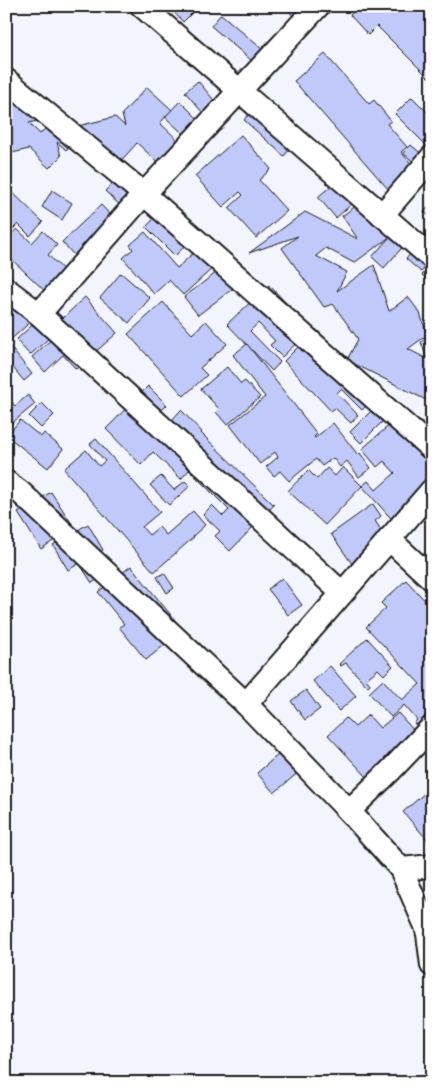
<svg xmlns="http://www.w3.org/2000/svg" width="438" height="1089" font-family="Mynerve,sans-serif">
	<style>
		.building { fill: #c0c9fa; stroke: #1c1c1c }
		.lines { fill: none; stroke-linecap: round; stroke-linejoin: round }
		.street-casing { stroke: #1c1c1c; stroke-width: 26 }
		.street { stroke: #fff; stroke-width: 22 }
	</style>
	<rect width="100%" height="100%" fill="#f2f4fe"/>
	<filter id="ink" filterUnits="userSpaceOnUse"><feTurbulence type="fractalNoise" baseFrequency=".02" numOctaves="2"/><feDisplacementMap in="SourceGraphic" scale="10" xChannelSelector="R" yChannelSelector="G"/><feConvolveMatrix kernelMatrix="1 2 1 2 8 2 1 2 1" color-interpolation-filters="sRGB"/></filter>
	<g filter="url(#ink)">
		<g class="building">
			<polygon points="168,6 199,6 183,22"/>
			<polygon points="284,6 306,6 295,18"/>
			<polygon points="359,6 432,6 432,74 429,78 377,26 368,35 350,15"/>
			<polygon points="221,14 262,49 252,61 211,26"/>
			<polygon points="325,54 369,104 374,100 391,121 387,124 407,147 401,152 415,168 432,162 432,178 401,204 294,81"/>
			<polygon points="6,67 54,113 49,118 29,123 40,134 62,111 78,126 115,117 125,126 122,114 147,87 172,110 160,123 184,146 164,168 137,143 118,164 83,131 66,150 57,142 61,156 49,168 29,149 12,153 6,148"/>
			<polygon points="198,81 222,110 209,120 185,92"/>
			<polygon points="412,97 432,117 432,151 395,114"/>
			<polygon points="263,98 303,134 284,156 244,120"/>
			<polygon points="180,101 203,124 189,139 165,117"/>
			<polygon points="241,135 271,169 259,180 287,211 256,238 229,208 243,195 240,192 223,207 195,176"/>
			<polygon points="411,145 425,157 417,165 403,153"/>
			<polygon points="336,159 365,192 336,218 318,197 332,185 321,173"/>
			<polygon points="127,169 149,190 127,212 105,191"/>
			<polygon points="8,188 43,222 30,236 18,224 9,233 6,230 6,190"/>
			<polygon points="52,190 72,203 62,220 42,207"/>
			<polygon points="375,192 402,228 354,263 326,248 316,256 347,272 337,291 374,265 389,311 408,297 420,313 427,335 408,349 427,359 421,342 432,334 432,403 347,360 358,339 333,304 324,307 282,248 298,236 249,253 305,212 358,239 342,216"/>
			<polygon points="432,203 432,218 424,212"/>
			<polygon points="168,204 197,233 175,256 146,227"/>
			<polygon points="101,205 123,228 83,265 62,242"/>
			<polygon points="404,221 416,232 384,268 372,257"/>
			<polygon points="17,229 32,243 43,231 57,245 48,255 67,273 47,293 6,254 6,239"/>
			<polygon points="145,232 177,268 210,238 226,256 183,295 169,280 154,294 123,258 133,249 130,245"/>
			<polygon points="427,235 432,240 432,260 421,272 406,259"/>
			<polygon points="432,265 432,284 422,275"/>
			<polygon points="225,266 239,284 198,315 184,297"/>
			<polygon points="6,271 43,311 9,341 6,338"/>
			<polygon points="121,273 150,298 129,323 100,298"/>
			<polygon points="269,285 311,329 282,357 270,345 275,341 258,323 250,331 280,362 272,371 227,324"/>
			<polygon points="85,297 117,333 76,369 63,355 45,372 32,357 65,327 57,331 30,355 16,340 52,307 63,318"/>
			<polygon points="163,302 192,334 206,321 227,344 200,368 207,375 184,396 128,334"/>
			<polygon points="316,329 380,392 362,410 341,389 337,393 358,415 351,423 335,408 331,411 284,361"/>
			<polygon points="247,344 317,434 314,437 315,438 333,423 358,455 360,453 371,468 359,477 347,461 340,467 333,458 322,466 316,459 289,481 280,471 274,476 266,467 278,457 275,452 260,464 230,425 265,397 233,355"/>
			<polygon points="10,347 32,374 24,381 6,359 6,350"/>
			<polygon points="227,367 241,384 245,381 260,397 227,425 216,412 219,409 201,389"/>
			<polygon points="148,386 167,405 159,413 169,423 181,410 202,432 201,433 274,505 230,551 215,536 220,531 203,515 212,505 223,516 229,510 189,470 181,479 153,452 141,465 106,429"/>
			<polygon points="28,395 35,404 11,424 6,419 6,398 8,397 15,406"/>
			<polygon points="386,396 397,407 361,443 350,432"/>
			<polygon points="42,403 54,415 41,428 29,416"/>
			<polygon points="20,420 41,437 44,433 63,449 48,468 7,436"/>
			<polygon points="422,421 432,432 432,451 425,457 427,459 432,455 432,498 397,525 362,486 368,481 376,490 395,473 384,461 377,467 362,449 393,422 406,437"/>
			<polygon points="96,439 160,512 142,527 149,535 159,527 166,535 193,511 205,525 193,536 194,537 154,572 64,469 86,450 99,466 105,461 90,444"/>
			<polygon points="343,467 362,486 325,525 288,491 308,470 317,479 327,468 335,476"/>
			<polygon points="161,476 174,490 185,481 190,486 169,505 150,485"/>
			<polygon points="51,492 74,527 41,549 18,513"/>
			<polygon points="373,504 381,516 375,521 390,543 355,568 331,534"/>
			<polygon points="88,524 103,550 68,570 53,545"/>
			<polygon points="99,554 110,572 92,583 81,566"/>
			<polygon points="131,566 183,630 146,660 119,627 124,624 98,592"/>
			<polygon points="164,573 174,588 167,593 157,577"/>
			<polygon points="282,578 302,605 288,615 268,589"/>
			<polygon points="406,580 432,608 432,734 428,738 414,723 417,720 404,705 391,717 369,693 383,680 402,700 420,684 366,627 386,608 381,603"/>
			<polygon points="367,638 393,666 384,675 378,669 366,679 370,684 368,687 346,663 341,666 339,664"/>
			<polygon points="330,666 356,696 339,711 313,681"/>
			<polygon points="306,690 320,709 305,720 291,701"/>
			<polygon points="398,713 426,744 381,792 328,735 346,718 355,727 368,715 380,728"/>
			<polygon points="295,740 313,760 274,793 257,773"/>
			<polygon points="426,792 432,799 432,845 403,812"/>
		</g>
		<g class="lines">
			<defs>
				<g id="street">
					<polyline points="142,6 432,258"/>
					<polyline points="6,80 144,194 432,449"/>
					<polyline points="382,215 432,157"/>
					<polyline points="6,289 39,314 342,593"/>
					<polyline points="39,314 144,194 318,6"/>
					<polyline points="6,482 20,492 246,704 349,811 390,771 432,727"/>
					<polyline points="389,539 432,579"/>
					<polyline points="246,704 432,490"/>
					<polyline points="349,811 401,869 432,866"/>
					<polyline points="401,869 426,926 428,934 432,965"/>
				</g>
			</defs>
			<use href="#street" class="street-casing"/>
			<use href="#street" class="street"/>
		</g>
	</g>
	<rect width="438" height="1089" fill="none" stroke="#fff" stroke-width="25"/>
	<rect x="12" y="12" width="413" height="1064" fill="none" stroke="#1c1c1c" stroke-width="2" filter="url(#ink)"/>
</svg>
